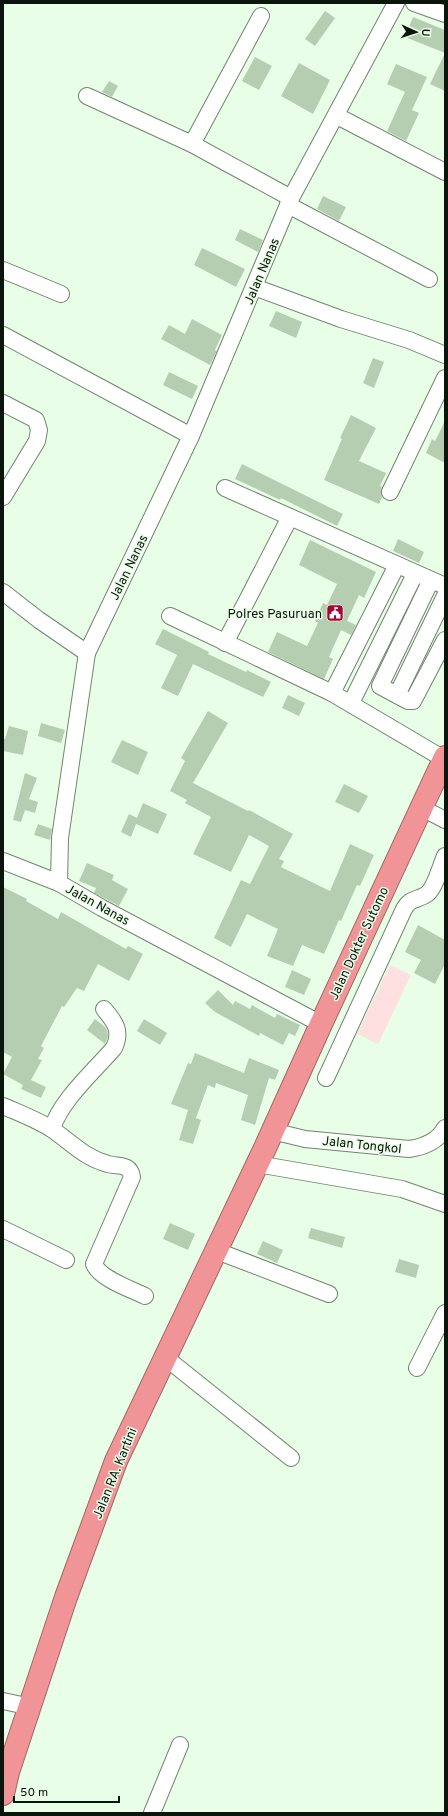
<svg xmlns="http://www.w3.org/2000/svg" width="448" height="1816" font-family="Overpass,sans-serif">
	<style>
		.green { fill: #fee0e0 }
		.building { fill: #b5ceb2 }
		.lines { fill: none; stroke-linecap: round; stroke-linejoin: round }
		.minor-casing { stroke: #6e866c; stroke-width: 18 }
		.highway-casing { stroke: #a06866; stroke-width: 24 }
		.minor { stroke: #fff; stroke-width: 16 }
		.highway { stroke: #f09497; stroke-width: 22 }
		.labels { text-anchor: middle; stroke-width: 3; stroke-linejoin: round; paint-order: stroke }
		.street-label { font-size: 13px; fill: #0c150b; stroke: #e9fee7 }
		.poi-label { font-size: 13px; fill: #0c150b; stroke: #e9fee7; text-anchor: end }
	</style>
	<rect width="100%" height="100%" fill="#e9fee7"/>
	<polygon class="green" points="390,965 411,975 378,1044 357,1034"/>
	<g class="building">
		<polygon points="325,11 335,18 315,46 305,39"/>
		<polygon points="413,17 445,30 445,53 405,37"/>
		<polygon points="445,53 445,91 430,84"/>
		<polygon points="255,57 272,66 259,90 242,81"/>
		<polygon points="299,63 330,80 313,114 281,96"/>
		<polygon points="396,64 427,77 412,110 419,113 406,141 387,131 405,92 387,84"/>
		<polygon points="109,81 118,86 112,97 102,92"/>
		<polygon points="323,196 346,207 339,221 317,209"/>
		<polygon points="240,229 263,240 258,252 235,240"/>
		<polygon points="202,248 245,269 236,287 194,265"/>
		<polygon points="276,311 302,322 296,338 269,326"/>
		<polygon points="192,319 222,335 215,350 217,351 210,365 161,339 169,325 185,334"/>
		<polygon points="373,358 384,362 374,388 363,383"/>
		<polygon points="169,372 198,386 192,399 163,385"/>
		<polygon points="351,415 376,428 359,461 386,473 380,486 382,487 381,492 382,497 379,504 324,480 342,439 340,438"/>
		<polygon points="445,421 445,463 426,453 432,439 435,441"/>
		<polygon points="242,464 343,514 337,526 281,498 280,500 235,479"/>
		<polygon points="398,539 424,552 419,563 393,551"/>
		<polygon points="310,540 376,572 364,598 359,595 347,621 356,625 351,635 341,630 329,657 333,659 324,679 268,652 277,632 307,646 318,623 315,621 323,603 327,605 337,584 299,565"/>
		<polygon points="163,629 209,652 208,654 246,672 247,670 271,682 263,697 193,664 178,696 161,688 177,655 155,644"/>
		<polygon points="288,695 305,703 299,716 282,708"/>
		<polygon points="208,711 228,723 193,783 248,811 249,810 293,834 279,859 284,861 281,867 330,891 350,844 374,855 360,886 357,885 341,921 339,920 324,954 302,945 293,966 267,956 278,929 247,914 231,947 214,938 241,880 250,884 269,846 249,835 231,872 193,854 211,817 185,803 187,800 170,791 185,761 181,758"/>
		<polygon points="41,723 65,730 61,743 38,736"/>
		<polygon points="9,726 28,731 23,755 3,751 3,739 5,739"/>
		<polygon points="122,740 148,752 138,775 111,762"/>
		<polygon points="25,773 37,778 29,799 38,802 35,813 25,810 21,822 13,820"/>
		<polygon points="344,784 368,796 359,813 335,802"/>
		<polygon points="143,803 167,814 158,834 136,824 131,837 121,832 129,814 137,818"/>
		<polygon points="38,824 52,829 50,840 34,835"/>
		<polygon points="87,863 114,875 112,880 128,889 119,906 94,893 96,888 79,881"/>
		<polygon points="3,887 27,899 26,901 58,919 61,912 126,949 128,946 143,954 129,981 98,964 84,991 77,988 64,1007 62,1006 41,1046 44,1048 38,1059 42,1060 31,1080 46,1087 41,1098 21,1089 23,1085 3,1074 12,1057 3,1052"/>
		<polygon points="418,925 445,940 445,964 435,984 414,973 421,960 405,952"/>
		<polygon points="292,970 311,979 304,995 285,987"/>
		<polygon points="218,990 233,1005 235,1001 250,1009 252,1005 275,1018 277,1014 300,1025 295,1036 289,1033 283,1045 260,1033 259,1036 215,1012 205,1003"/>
		<polygon points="95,1019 105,1027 107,1030 108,1036 105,1044 87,1030"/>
		<polygon points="144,1019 167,1033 160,1045 137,1031"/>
		<polygon points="195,1053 244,1073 249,1058 279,1070 275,1080 269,1078 255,1125 241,1120 248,1095 216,1083 215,1088 208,1085 196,1118 201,1120 193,1144 179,1140 188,1110 171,1104 188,1063 191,1064"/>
		<polygon points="170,1223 195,1234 188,1250 163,1239"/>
		<polygon points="311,1228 345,1237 342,1248 308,1238"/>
		<polygon points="263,1241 283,1250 277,1263 257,1254"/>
		<polygon points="399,1259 419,1265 416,1278 395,1272"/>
	</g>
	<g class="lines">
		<defs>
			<g id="minor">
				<polyline points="414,3 445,14"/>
				<polyline points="87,96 192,144 291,198"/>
				<polyline points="337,116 445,172"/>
				<polyline points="192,144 261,16"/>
				<polyline points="288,205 429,279"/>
				<polyline points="3,270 61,294"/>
				<polyline points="254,287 341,319 409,340 445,355"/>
				<polyline points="3,335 191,436"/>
				<polyline points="3,403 36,420 39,430 37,441 3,497"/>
				<polyline points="225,488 445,586"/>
				<polyline points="390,492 445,378"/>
				<polyline points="431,580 380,686 408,701 413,701 445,640"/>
				<polyline points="3,592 39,620 87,653"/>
				<polyline points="170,616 332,693 444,759"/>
				<polyline points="225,643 290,517"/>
				<polyline points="332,693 397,565"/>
				<polyline points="397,695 445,596"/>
				<polyline points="351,703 415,574"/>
				<polyline points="422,808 445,820"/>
				<polyline points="3,861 59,883"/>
				<polyline points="321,1024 102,908 59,883 60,838 87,653 191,436 291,198 396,3"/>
				<path d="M326,1078L404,909C411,897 417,901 427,894C435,888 441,865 445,856"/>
				<path d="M3,1106C19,1113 38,1120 53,1130C72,1143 85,1158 108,1164C118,1167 130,1163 132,1177L94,1264C100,1279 131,1289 145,1296"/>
				<path d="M52,1129C60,1101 94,1071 114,1048C122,1031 115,1022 104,1009"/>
				<path d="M272,1131L305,1139L409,1149C423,1147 438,1141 445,1128"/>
				<polyline points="257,1164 402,1189 445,1204"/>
				<polyline points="3,1229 66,1260"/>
				<polyline points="217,1251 329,1294"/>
				<polyline points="166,1358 291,1458"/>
				<polyline points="417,1368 445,1313"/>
				<polyline points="3,1701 31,1707"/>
				<polyline points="152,1813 180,1745"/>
			</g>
			<polyline id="highway" points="3,1794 8,1772 66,1597 116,1461 265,1148 321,1024 445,757"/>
		</defs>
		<use href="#minor" class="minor-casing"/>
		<use href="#highway" class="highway-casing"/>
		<use href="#minor" class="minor"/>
		<use href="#highway" class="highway"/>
	</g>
	<defs>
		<symbol id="civic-square" viewBox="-11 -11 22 22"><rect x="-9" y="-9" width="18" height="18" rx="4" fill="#a4072f" stroke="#e9fee7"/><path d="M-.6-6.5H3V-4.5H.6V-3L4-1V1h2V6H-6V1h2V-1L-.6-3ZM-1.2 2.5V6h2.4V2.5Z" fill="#fff"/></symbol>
	</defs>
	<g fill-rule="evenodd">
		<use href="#civic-square" x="325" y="603" width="20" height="20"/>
	</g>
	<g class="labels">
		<g class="street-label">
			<text transform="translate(261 271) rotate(-67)" y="5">Jalan Nanas</text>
			<text transform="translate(128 567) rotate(-64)" y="5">Jalan Nanas</text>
			<text transform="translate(98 904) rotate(29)" y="5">Jalan Nanas</text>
			<text transform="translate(358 943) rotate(-65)" y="5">Jalan Dokter Sutomo</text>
			<text transform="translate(362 1144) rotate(6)" y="5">Jalan Tongkol</text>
			<text transform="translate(114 1473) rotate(-68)" y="5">Jalan RA. Kartini</text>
		</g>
		<g class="poi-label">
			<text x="322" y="618">Polres Pasuruan</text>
		</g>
	</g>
	<rect width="448" height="1816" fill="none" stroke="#0c150b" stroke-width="8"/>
	<g transform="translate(416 32) rotate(93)" stroke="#e9fee7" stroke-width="3" paint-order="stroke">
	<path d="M0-3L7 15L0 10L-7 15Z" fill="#0c150b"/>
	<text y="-6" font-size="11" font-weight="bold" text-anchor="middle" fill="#0c150b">U</text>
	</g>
	<path d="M14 1796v6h105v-6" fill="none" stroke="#0c150b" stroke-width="2"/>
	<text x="20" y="1796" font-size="12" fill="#0c150b" stroke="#e9fee7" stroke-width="3" paint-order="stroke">50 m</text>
</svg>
